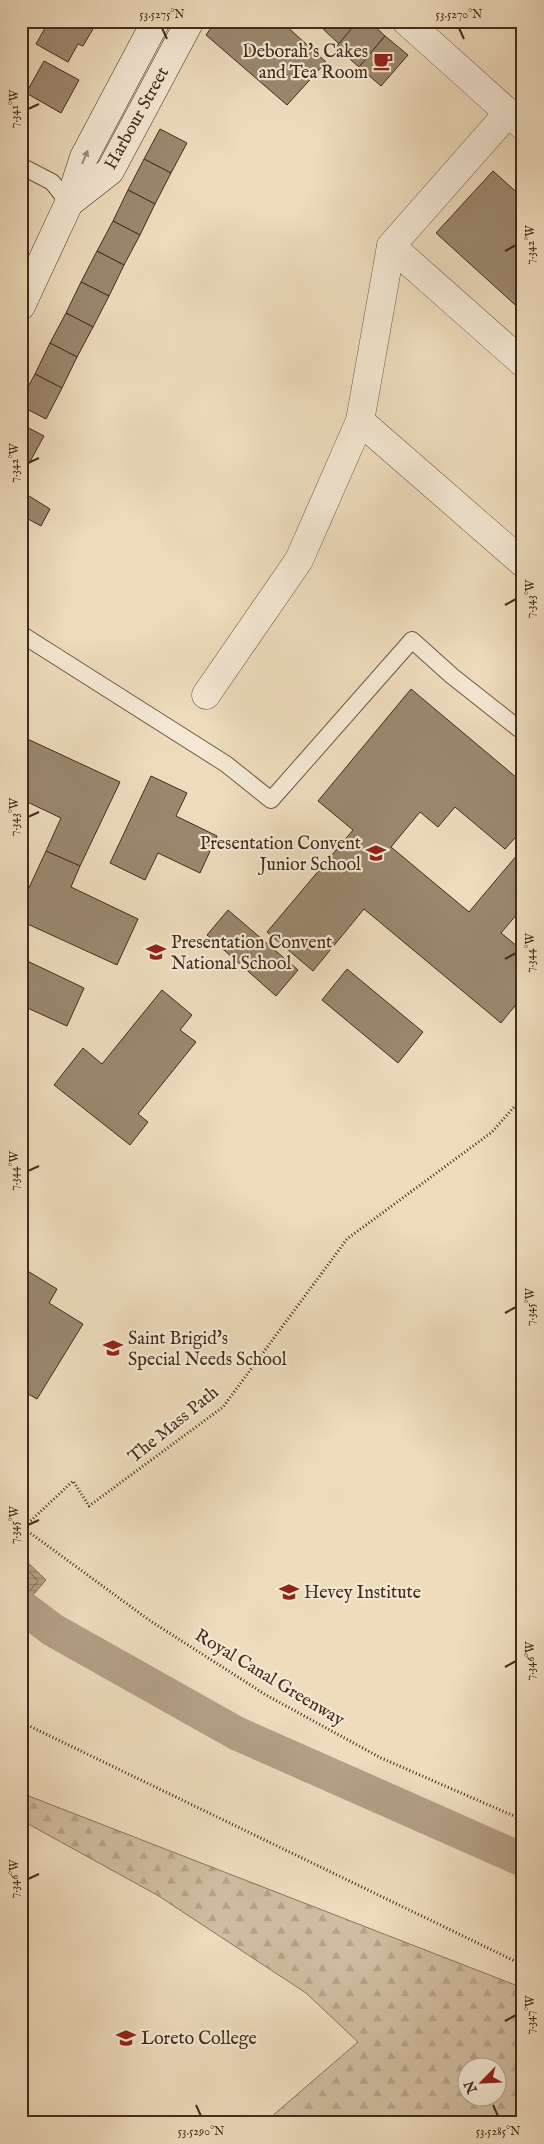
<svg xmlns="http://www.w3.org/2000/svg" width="544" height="2144" font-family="'IM FELL English',serif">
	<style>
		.forest { fill: url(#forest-firs); stroke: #8a755e; fill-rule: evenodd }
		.water { fill: url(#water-rules); stroke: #86725b }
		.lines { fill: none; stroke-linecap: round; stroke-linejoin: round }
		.shore { stroke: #7b6650; stroke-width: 1 }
		.canal { stroke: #b4a086; stroke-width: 34 }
		.building { fill: #9b886f; stroke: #422c1b }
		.lane-casing { stroke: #6d5844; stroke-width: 18 }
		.street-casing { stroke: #6d5844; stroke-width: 29 }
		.secondary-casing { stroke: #422c1b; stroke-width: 29 }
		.path { stroke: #422c1b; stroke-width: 3; stroke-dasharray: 1 2.5; stroke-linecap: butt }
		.lane { stroke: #f4e8d4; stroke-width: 16 }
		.street { stroke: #f4e8d4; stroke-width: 28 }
		.secondary { stroke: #f4e8d4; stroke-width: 28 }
		.oneway { fill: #9b8a78 }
		.ticks { fill: none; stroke: #422c1b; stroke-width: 2 }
		.labels { text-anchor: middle; stroke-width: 4.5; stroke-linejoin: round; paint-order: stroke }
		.poi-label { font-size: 18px; fill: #422c1b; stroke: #f4e8d4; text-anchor: start }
		.street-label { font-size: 18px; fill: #422c1b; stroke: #f4e8d4 }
		.neatline { fill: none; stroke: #422c1b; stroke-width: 2 }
		.ticks-label { font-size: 12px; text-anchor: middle; fill: #422c1b }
	</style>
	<defs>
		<pattern id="forest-firs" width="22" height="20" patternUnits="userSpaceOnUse" patternTransform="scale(1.25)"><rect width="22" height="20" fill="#d1bea1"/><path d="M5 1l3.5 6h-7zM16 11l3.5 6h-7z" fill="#b5a38a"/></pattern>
		<pattern id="water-rules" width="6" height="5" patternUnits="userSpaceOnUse" patternTransform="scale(1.25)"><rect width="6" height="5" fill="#b4a086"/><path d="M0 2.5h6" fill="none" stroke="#94836d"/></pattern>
	</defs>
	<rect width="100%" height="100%" fill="#eedcbd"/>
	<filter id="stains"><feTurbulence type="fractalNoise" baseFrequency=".004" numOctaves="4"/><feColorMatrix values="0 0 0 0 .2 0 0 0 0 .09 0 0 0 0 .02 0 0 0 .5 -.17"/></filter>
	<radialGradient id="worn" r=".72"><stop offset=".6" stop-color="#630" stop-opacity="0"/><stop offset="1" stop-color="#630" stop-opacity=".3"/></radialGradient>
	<path class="forest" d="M21,1793L523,1988V2123H264L358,2042L306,1993L157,1895L21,1820ZM466,2066H496V2096H466Z"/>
	<polygon class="water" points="21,1556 46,1580 21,1609"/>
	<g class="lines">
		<polyline class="shore" points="21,1563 38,1581 21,1601"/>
		<polyline class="canal" points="21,1606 53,1630 236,1733 523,1860"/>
	</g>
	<g class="building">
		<polygon points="49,21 95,21 97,22 83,46 78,44 68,62 36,44"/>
		<polygon points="216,21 287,21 284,24 326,62 287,105 206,35"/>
		<polygon points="324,21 358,21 339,44 320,26"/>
		<polygon points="358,21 369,21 385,36 359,67 336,47"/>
		<polygon points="385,36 408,55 381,86 359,67"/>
		<polygon points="44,61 79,80 61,113 26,93"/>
		<polygon points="160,129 187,143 171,173 144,159"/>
		<polygon points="144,159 171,173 155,204 128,190"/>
		<polygon points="493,171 523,198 523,312 436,233"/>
		<polygon points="128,190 155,204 140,235 113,221"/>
		<polygon points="21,218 27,221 21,232"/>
		<polygon points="113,221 140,235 124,265 97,251"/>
		<polygon points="97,251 124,265 109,296 81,282"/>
		<polygon points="81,282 109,296 93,327 66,313"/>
		<polygon points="66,313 93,327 77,357 50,343"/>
		<polygon points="50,343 77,357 62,388 35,374"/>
		<polygon points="35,374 62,388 46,419 21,406 21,400"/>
		<polygon points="21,424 44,436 21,478"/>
		<polygon points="21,491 50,509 41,526 21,515"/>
		<polygon points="21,558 26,561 21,569"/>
		<polygon points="411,689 523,783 523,829 505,849 455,807 438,827 420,812 391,847 469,912 523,848 523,907 501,933 523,951 523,996 501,1023 364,909 313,971 267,932 353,830 318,801"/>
		<polygon points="21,736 120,782 80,866 46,851 61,818 21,799"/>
		<polygon points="151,776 187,793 176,816 217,836 200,873 158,853 145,880 110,863"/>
		<polygon points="46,851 80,866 71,887 138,919 117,965 21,921 21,905"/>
		<polygon points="228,910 298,970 276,996 207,935"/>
		<polygon points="21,958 84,988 67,1026 21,1005"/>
		<polygon points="347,969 423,1032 398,1063 322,1000"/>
		<polygon points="162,990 192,1015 180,1030 196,1042 138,1114 148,1122 130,1145 54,1085 83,1048 102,1064"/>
		<polygon points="21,1267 57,1289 49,1303 83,1324 37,1399 21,1390"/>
	</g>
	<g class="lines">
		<defs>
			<g id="lane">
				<polyline points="21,166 52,182 69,203"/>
				<polyline points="21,634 226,764 271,800 412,640 452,676 523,732"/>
			</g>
			<g id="street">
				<polyline points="406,21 523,126"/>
				<polyline points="391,246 523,363"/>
				<polyline points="360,421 523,563"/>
				<polyline points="206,695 299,560 360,421 391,246 508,113"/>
			</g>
			<g id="secondary">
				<polyline points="69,203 110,171 190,21"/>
				<polyline points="21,306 69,203 84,157 156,21"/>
			</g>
		</defs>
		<use href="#lane" class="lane-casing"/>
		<use href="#street" class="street-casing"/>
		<use href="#secondary" class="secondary-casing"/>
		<g class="path">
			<polyline points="22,1527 149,1620 266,1695 381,1758 523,1820"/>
			<polyline points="23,1528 73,1481 89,1506 223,1407 347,1239 492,1132 523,1097"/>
			<polyline points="21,1722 523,1965"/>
		</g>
		<use href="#lane" class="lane"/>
		<use href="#street" class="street"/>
		<use href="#secondary" class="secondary"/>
	</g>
	<defs><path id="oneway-solid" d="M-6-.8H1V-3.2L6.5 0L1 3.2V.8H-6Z" transform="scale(1.25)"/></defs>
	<use class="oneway" href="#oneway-solid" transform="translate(85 157) rotate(-67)"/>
	<path class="ticks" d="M162,28L167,39M459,28L464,39M28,109L39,104M505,251L516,245M28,463L39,458M505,605L516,599M28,817L39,812M505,959L516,953M28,1171L39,1166M505,1313L516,1307M28,1525L39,1520M505,1667L516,1661M28,1879L39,1874M505,2021L516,2015M196,2105L201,2116M493,2105L498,2116"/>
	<defs>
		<symbol id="cafe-bare" viewBox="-9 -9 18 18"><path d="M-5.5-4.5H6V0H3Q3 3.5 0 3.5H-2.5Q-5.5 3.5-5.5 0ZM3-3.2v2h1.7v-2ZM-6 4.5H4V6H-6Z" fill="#8f2418" stroke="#f4e8d4" stroke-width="2.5" paint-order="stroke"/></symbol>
		<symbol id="school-bare" viewBox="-9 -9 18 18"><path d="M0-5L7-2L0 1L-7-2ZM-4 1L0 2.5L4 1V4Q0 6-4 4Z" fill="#8f2418" stroke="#f4e8d4" stroke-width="2.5" paint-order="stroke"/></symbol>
	</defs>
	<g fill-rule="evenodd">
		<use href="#cafe-bare" x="369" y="47" width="28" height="28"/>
		<use href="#school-bare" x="362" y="839" width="28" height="28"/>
		<use href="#school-bare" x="142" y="938" width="28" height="28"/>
		<use href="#school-bare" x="99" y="1334" width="28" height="28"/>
		<use href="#school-bare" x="275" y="1578" width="28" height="28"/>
		<use href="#school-bare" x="112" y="2024" width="28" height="28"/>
	</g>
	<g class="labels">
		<g class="poi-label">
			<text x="368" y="57" text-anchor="end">Deborah's Cakes<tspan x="368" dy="21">and Tea Room</tspan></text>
			<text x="361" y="849" text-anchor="end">Presentation Convent<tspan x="361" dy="21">Junior School</tspan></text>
			<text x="171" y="948">Presentation Convent<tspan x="171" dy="21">National School</tspan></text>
			<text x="128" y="1344">Saint Brigid's<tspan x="128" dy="21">Special Needs School</tspan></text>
			<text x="304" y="1598">Hevey Institute</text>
			<text x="141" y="2044">Loreto College</text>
		</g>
		<g class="street-label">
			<text transform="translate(136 118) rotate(-61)" y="6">Harbour Street</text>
			<text transform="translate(173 1424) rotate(-39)" y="6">The Mass Path</text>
			<text transform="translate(270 1677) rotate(31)" y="6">Royal Canal Greenway</text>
		</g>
	</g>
	<rect width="544" height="2144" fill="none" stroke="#eedcbd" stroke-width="55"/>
	<g transform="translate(482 2082) rotate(246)"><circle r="24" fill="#f4e8d4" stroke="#ad9d8a"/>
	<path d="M0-4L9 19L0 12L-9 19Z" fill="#8f2418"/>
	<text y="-8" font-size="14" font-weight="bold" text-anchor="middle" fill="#422c1b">N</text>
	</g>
	<rect x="28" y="28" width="488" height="2088" class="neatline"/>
	<g class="ticks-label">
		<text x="162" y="18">53.5275°N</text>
		<text x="459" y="18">53.5270°N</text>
		<text transform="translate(14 109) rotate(-90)" y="4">7.341°W</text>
		<text transform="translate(530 245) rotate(-90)" y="4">7.342°W</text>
		<text transform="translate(14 463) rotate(-90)" y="4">7.342°W</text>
		<text transform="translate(530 599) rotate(-90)" y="4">7.343°W</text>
		<text transform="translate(14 817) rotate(-90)" y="4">7.343°W</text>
		<text transform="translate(530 953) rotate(-90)" y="4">7.344°W</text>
		<text transform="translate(14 1171) rotate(-90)" y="4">7.344°W</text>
		<text transform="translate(530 1307) rotate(-90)" y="4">7.345°W</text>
		<text transform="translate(14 1525) rotate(-90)" y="4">7.345°W</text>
		<text transform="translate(530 1661) rotate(-90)" y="4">7.346°W</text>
		<text transform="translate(14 1879) rotate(-90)" y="4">7.346°W</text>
		<text transform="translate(530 2015) rotate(-90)" y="4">7.347°W</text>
		<text x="201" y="2135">53.5290°N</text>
		<text x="498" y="2135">53.5285°N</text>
	</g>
	<rect width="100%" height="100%" filter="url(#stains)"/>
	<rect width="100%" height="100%" fill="url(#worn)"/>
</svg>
